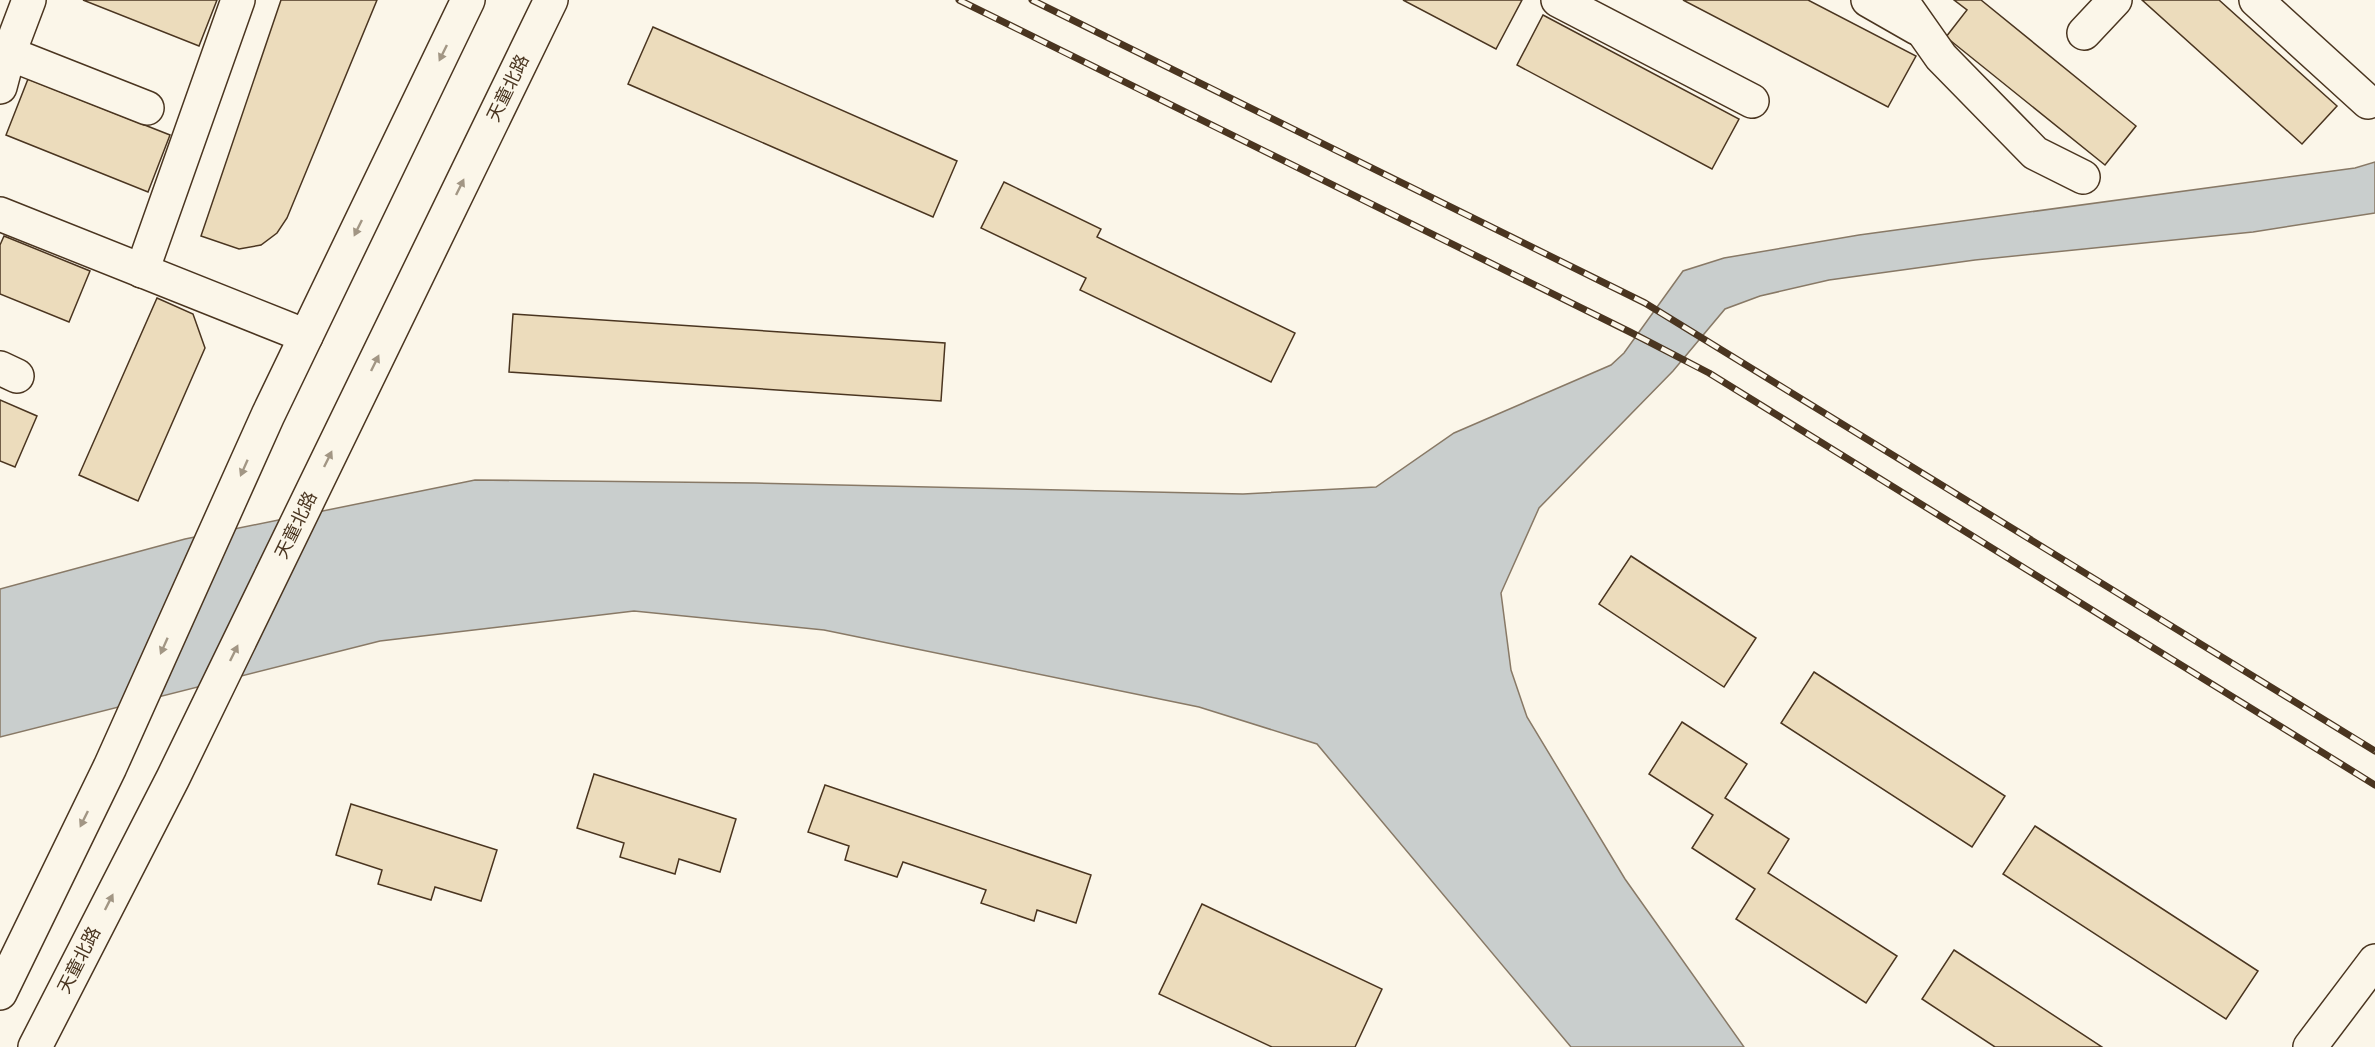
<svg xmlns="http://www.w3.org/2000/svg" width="2375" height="1047" font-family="Barlow,'Noto Sans SC',sans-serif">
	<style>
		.water { fill: #c9cecd; stroke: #887966; stroke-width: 1.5 }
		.building { fill: #ecdcbc; stroke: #4a3520; stroke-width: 1.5 }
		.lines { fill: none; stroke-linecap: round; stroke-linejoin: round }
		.minor-casing { stroke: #4a3520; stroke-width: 36 }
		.major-casing { stroke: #4a3520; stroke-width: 36 }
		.minor { stroke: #fbf6e9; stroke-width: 33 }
		.major { stroke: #fbf6e9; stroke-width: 33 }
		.rail-casing { stroke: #4a3520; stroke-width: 7 }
		.rail { stroke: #fbf6e9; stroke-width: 4.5; stroke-dasharray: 14; stroke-linecap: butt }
		.oneway { fill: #a29684 }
		.labels { text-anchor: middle; stroke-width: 4.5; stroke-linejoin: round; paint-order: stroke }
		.street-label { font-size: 18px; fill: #4a3520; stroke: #fbf6e9 }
	</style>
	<rect width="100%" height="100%" fill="#fbf6e9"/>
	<polygon class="water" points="2375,162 2375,213 2253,232 1975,260 1829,280 1760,296 1725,309 1673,371 1539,508 1501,593 1511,670 1527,717 1625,879 1744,1047 1571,1047 1317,744 1199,707 824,630 634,611 380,641 0,737 0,589 185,539 475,480 755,483 1243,494 1376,487 1454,433 1611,365 1624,353 1683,271 1724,258 1859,235 2355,168"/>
	<g class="building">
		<polygon points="83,0 217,0 199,46"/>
		<polygon points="281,0 377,0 287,218 277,233 261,245 239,249 201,236"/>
		<polygon points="1403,0 1522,0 1496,49"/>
		<polygon points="1683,0 1808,0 1916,56 1888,107"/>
		<polygon points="1954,0 1981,0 2136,126 2105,165 1946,37 1967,10"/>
		<polygon points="2142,0 2219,0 2337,106 2302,144"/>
		<polygon points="1543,15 1739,119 1712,169 1517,65"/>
		<polygon points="653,27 957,161 933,217 628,84"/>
		<polygon points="28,79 170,135 148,192 6,135"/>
		<polygon points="1004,182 1101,229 1097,237 1295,333 1271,382 1080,290 1086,278 981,228"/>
		<polygon points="4,236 90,271 69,322 0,294 0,245"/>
		<polygon points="157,298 193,314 205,348 138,501 79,475"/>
		<polygon points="513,314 945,343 941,401 509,372"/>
		<polygon points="0,400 37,416 15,467 0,461"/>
		<polygon points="1631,556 1756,638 1724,687 1599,604"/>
		<polygon points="1814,672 2005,796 1972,847 1781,723"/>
		<polygon points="1682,722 1747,764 1725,798 1789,839 1768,873 1897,956 1866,1003 1736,919 1755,889 1692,848 1713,815 1649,774"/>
		<polygon points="594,774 736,819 720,872 679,859 675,874 620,857 624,843 577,828"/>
		<polygon points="825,785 1091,875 1076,923 1037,910 1034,921 981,903 986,890 903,862 897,877 845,860 849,846 808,832"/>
		<polygon points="351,804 497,850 481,901 435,887 431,900 378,884 382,870 336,855"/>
		<polygon points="2035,826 2258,971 2226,1019 2003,874"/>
		<polygon points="1202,904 1382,989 1355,1047 1272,1047 1159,994"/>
		<polygon points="1954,950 2102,1047 1995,1047 1922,999"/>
	</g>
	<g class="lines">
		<defs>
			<g id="minor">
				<polyline points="1558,0 1752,101"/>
				<polyline points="1868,0 1917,28"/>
				<polyline points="1901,0 1941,57 2035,153 2083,177"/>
				<polyline points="2256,0 2368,102"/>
				<polyline points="2084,33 2115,0"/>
				<polyline points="0,50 147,108"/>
				<polyline points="0,87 9,53 29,0"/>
				<polyline points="0,214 306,336"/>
				<polyline points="142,271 238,0"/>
				<polyline points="0,368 17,376"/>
				<polyline points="2310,1047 2375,961"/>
			</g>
			<g id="major">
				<polyline points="0,993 110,767 268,415 468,0"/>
				<polyline points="35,1047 173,778 551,0"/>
			</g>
		</defs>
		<use href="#minor" class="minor-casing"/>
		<use href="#major" class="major-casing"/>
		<use href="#minor" class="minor"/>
		<use href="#major" class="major"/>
		<defs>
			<g id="rail">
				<polyline points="959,0 1630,332 1709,373 2375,785"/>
				<polyline points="1032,0 1645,303 2375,751"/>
			</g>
		</defs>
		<use href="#rail" class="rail-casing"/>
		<use href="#rail" class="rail"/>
	</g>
	<defs><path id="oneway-solid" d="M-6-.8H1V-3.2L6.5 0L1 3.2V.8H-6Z" transform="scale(1.5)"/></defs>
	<g class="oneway">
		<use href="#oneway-solid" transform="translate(443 53) rotate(116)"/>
		<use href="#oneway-solid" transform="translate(460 187) rotate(-64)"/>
		<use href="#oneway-solid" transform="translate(358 228) rotate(116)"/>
		<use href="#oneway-solid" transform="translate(375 363) rotate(-64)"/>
		<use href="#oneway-solid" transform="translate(328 459) rotate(-64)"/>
		<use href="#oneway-solid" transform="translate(244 468) rotate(114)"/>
		<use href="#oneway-solid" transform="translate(164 646) rotate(114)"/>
		<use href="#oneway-solid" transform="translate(234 653) rotate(-64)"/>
		<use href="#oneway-solid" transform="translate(84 819) rotate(116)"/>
		<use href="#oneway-solid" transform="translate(109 902) rotate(-63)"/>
	</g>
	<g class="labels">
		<g class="street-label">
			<text transform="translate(508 88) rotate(-64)" y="6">天童北路</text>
			<text transform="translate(296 525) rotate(-64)" y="6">天童北路</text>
			<text transform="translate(79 960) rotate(-63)" y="6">天童北路</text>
		</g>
	</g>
</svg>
